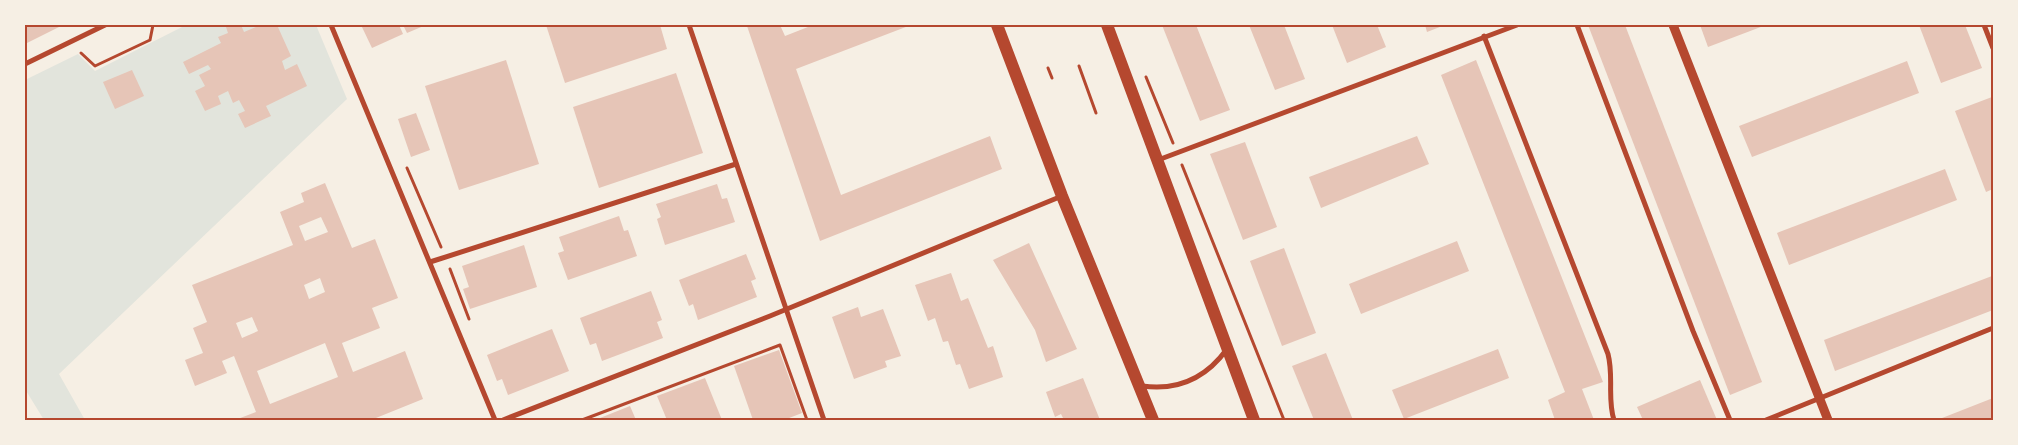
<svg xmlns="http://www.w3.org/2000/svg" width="2018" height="445" font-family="Signika,sans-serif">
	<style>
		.green { fill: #e2e4dc }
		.building { fill: #e6c5b7; fill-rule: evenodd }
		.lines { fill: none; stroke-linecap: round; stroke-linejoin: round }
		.path { stroke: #b5482f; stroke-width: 3 }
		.minor { stroke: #b5482f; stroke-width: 5 }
		.tertiary { stroke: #b5482f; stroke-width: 9 }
		.primary { stroke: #b5482f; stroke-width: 12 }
		.neatline { fill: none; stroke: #b5482f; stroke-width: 2 }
	</style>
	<rect width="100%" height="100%" fill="#f6efe4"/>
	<polygon class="green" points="186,25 316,25 347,99 59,374 85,420 44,420 25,389 25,80 78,54 95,71"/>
	<g class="building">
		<polygon points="25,25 63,25 25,44"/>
		<polygon points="230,25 241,25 244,32 256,27 255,25 277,25 291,56 282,61 285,70 297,64 307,86 266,106 271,116 245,128 238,114 245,111 239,100 233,103 228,91 218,96 221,104 205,111 195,91 205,86 199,75 211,69 208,65 189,74 183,62 221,43 218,37 228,33 226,27"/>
		<polygon points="361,25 399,25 403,34 372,48"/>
		<polygon points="403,25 426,25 407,33"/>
		<polygon points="546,25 660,25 667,49 565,83"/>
		<polygon points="780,25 785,36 813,25 911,25 796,69 841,195 990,136 1002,169 820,241 747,26"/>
		<polygon points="1162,25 1196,25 1230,110 1200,121"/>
		<polygon points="1249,25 1284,25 1305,79 1275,90"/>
		<polygon points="1332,25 1377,25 1386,47 1347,63"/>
		<polygon points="1425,25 1445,25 1427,32"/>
		<polygon points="1588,25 1625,25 1762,382 1730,395"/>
		<polygon points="1700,25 1766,25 1708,47"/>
		<polygon points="1919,25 1965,25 1982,68 1941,83"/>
		<polygon points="506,60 539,164 459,190 425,86"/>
		<polygon points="1476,60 1603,382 1582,389 1594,420 1555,420 1548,400 1565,392 1441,75"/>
		<polygon points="1907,61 1919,93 1752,157 1739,126"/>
		<polygon points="132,70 144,96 115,109 103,82"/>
		<polygon points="676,73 703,153 599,188 573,107"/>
		<polygon points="1992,97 1993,189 1986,192 1955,111"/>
		<polygon points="416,113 430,150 411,157 398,119"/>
		<polygon points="1417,136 1429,164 1321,208 1309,177"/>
		<polygon points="1245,142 1277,227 1243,240 1210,154"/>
		<polygon points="1945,169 1957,200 1789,265 1777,233"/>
		<path d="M325,183L352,248L375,239L398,298L372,308L380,328L342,343L353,372L405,351L423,399L371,420H235L256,412L234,356L222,361L227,373L195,386L185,360L203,353L193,328L207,322L192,285L293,245L280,212L304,202L301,193ZM321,217L328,232L305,241L299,226ZM320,278L325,292L309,299L304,285ZM252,317L258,331L242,338L236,323ZM325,343L338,377L270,404L257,371Z"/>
		<polygon points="717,184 722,199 727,198 735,222 665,245 657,219 661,217 656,204"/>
		<polygon points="619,216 624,231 628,230 637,256 568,280 558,253 564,251 559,237"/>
		<polygon points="1457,241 1469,271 1361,314 1349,284"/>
		<polygon points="1029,243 1077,349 1046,362 1035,330 993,260"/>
		<polygon points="524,245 537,287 470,309 463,289 469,287 462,266"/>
		<polygon points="1284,248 1316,333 1282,346 1250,261"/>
		<polygon points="746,254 756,279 751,281 757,297 698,320 693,304 689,306 679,280"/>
		<polygon points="951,273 961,301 968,298 988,348 993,346 1003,377 969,389 960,364 956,365 948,341 943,342 935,318 928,321 915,285"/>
		<polygon points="1992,276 1993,310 1835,371 1824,340"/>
		<polygon points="651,291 662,320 657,322 663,338 602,361 596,343 590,345 580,318"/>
		<polygon points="858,307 861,317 883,309 901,356 885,361 887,367 854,379 832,317"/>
		<polygon points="552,329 569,371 508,395 502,379 497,381 487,355"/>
		<polygon points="1498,349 1509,378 1404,419 1392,390"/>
		<polygon points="779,350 802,413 784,420 753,420 734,366"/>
		<polygon points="1326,353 1353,420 1314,420 1292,366"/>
		<polygon points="705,378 722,420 667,420 657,396"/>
		<polygon points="1083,378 1100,420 1064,420 1061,414 1055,417 1046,392"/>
		<polygon points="1700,380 1717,420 1643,420 1637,407"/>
		<polygon points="1993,398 1993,420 1937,420"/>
		<polygon points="630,406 636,420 595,420"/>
	</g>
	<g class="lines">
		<g class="path">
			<polyline points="81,53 95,66 150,40 153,25"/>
			<polyline points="1079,66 1096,113"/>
			<polyline points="1048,68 1052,78"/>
			<polyline points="1146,77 1173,143"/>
			<polyline points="1182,165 1284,420"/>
			<polyline points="407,168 441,247"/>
			<polyline points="450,269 469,319"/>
			<polyline points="582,420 780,345 807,420"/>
		</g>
		<g class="minor">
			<polyline points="331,25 495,420"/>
			<polyline points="689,25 824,420"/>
			<polyline points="1577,25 1693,331 1730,420"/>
			<polyline points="1984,25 1993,48"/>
			<path d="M1484,36L1608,354C1614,377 1607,399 1614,420"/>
			<polyline points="25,64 105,25"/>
			<polyline points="1158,160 1517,25"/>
			<polyline points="430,262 736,164"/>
			<path d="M1142,386C1177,391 1206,378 1227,349"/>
			<polyline points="503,420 770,316 1062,196"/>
			<polyline points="1766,420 1993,328"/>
		</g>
		<polyline class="tertiary" points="1673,25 1828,420"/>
		<g class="primary">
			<polyline points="997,25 1062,196 1153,420"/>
			<polyline points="1107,25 1254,420"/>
		</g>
	</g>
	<rect width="2018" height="445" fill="none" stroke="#f6efe4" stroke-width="52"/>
	<rect x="26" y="26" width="1966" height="393" class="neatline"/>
</svg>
